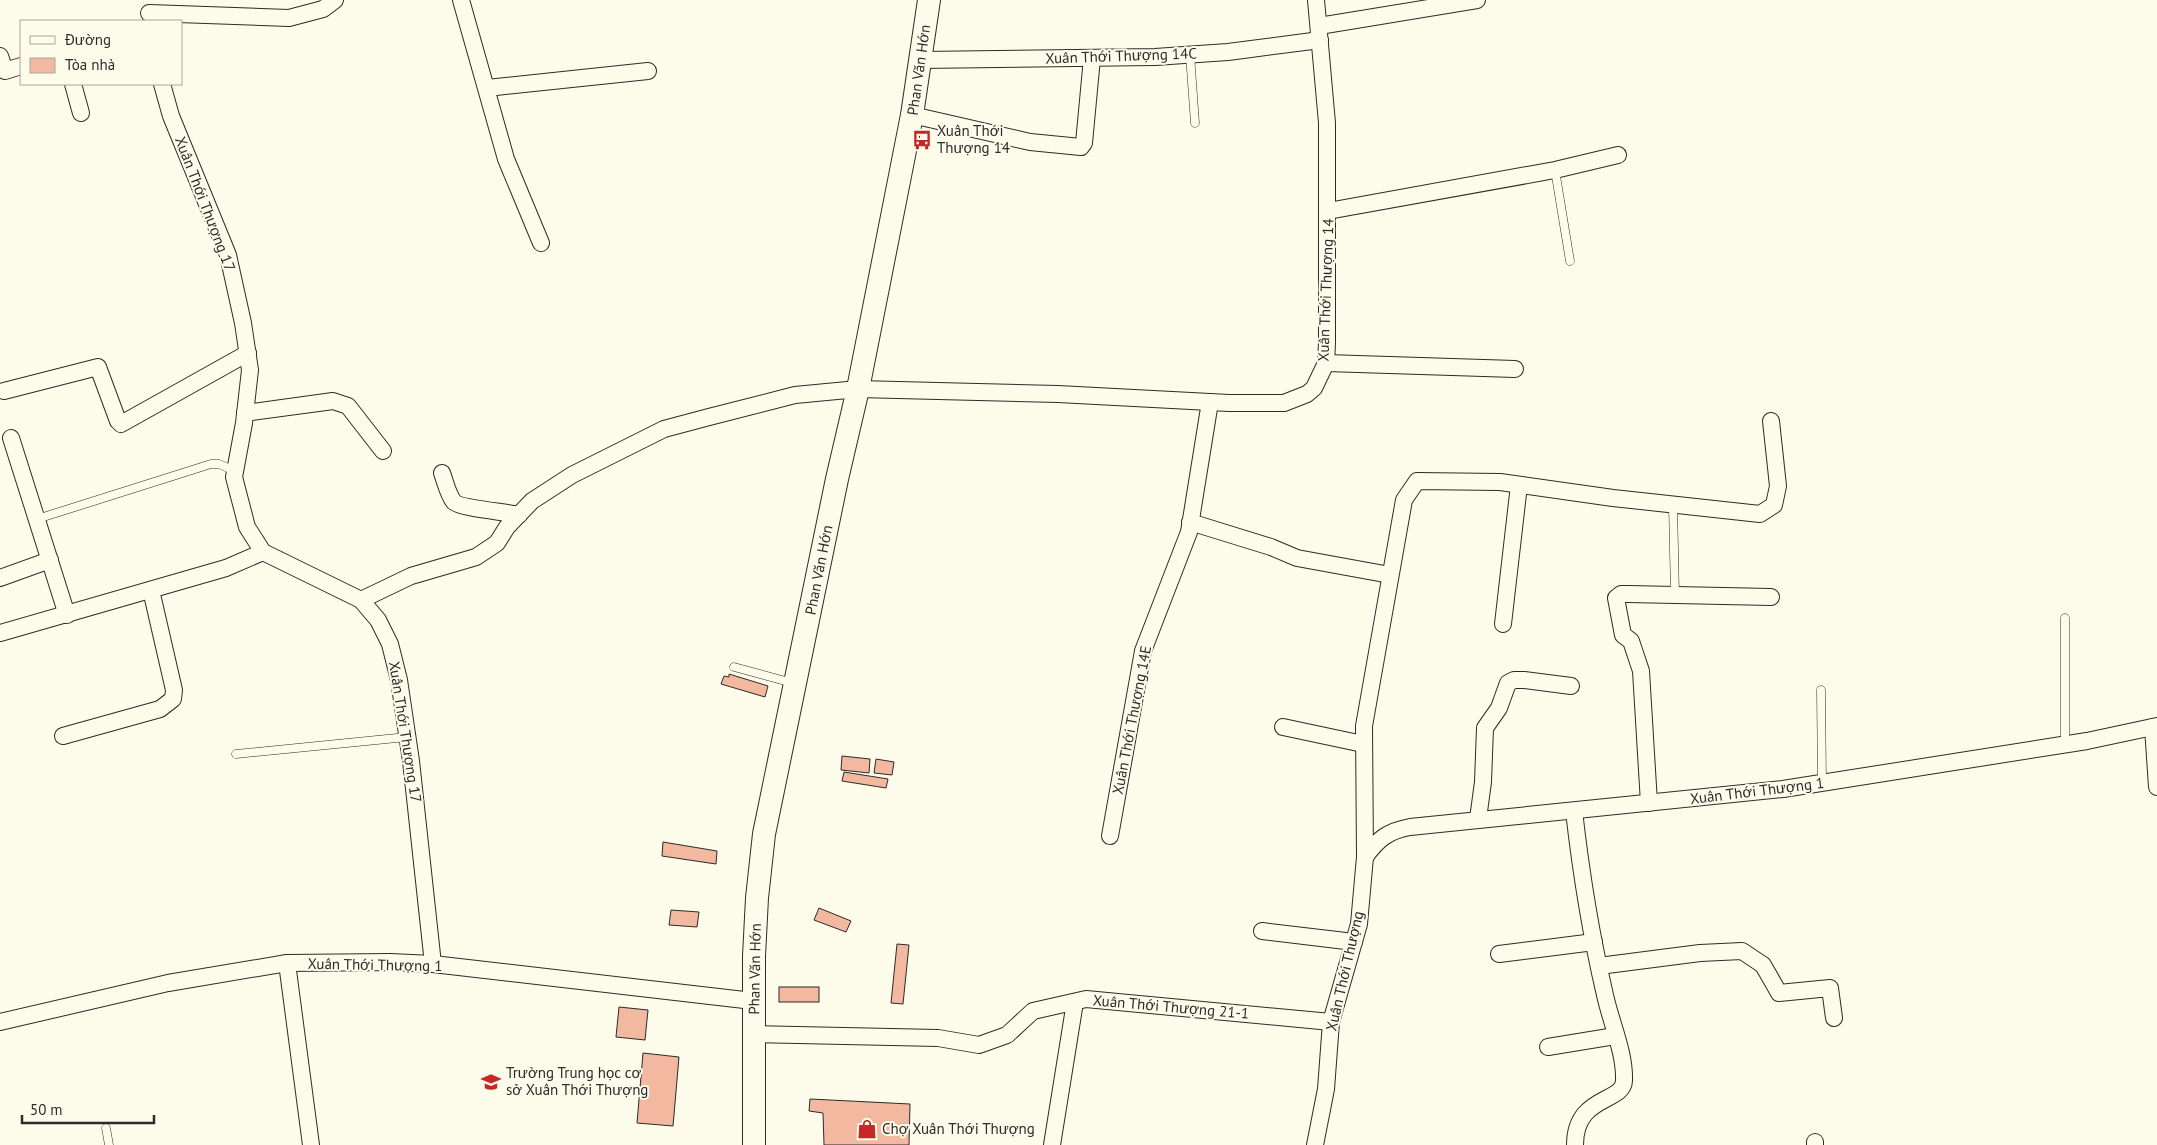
<svg xmlns="http://www.w3.org/2000/svg" width="2157" height="1145" font-family="'PT Sans',sans-serif">
	<style>
		.building { fill: #f2b8a0; stroke: #2b2b2b }
		.lines { fill: none; stroke-linecap: round; stroke-linejoin: round }
		.service-casing { stroke: #2b2b2b; stroke-width: 9 }
		.minor-casing { stroke: #2b2b2b; stroke-width: 18 }
		.secondary-casing { stroke: #2b2b2b; stroke-width: 24 }
		.service { stroke: #fdfbea; stroke-width: 8 }
		.minor { stroke: #fdfbea; stroke-width: 16 }
		.secondary { stroke: #fdfbea; stroke-width: 22 }
		.labels { text-anchor: middle; stroke-width: 4; stroke-linejoin: round; paint-order: stroke }
		.street-label { font-size: 15px; fill: #2b2b2b; stroke: #fdfbea }
		.poi-label { font-size: 15px; fill: #2b2b2b; stroke: #fdfbea; text-anchor: start }
	</style>
	<rect width="100%" height="100%" fill="#fdfbea"/>
	<g class="building">
		<polygon points="729,674 768,686 765,697 721,684 724,676 729,677"/>
		<polygon points="842,756 870,759 869,773 841,770"/>
		<polygon points="876,759 894,762 892,775 874,773"/>
		<polygon points="844,772 888,779 886,788 842,781"/>
		<polygon points="663,842 717,851 716,864 662,856"/>
		<polygon points="819,908 851,921 846,932 814,920"/>
		<polygon points="671,910 699,912 697,927 669,925"/>
		<polygon points="897,944 909,945 903,1004 891,1003"/>
		<rect x="779" y="987" width="40" height="15"/>
		<polygon points="619,1007 648,1010 645,1040 616,1037"/>
		<polygon points="643,1053 679,1057 673,1126 637,1123"/>
		<polygon points="810,1099 910,1104 909,1145 824,1145 823,1113 809,1111"/>
	</g>
	<g class="lines">
		<defs>
			<g id="service">
				<polyline points="1190,55 1195,123"/>
				<polyline points="1555,170 1570,261"/>
				<polyline points="1673,505 1675,595"/>
				<polyline points="37,519 211,464 219,464 235,471"/>
				<polyline points="2065,618 2065,744"/>
				<polyline points="734,667 793,683"/>
				<polyline points="1821,690 1822,783"/>
				<polyline points="236,754 407,737"/>
				<polyline points="106,1128 109,1145"/>
			</g>
			<g id="minor">
				<polyline points="461,0 506,159 541,243"/>
				<polyline points="149,13 289,18 323,9 335,0"/>
				<polyline points="1319,26 1477,0"/>
				<polyline points="0,56 5,71 21,66"/>
				<polyline points="920,60 1155,57 1228,52 1320,40"/>
				<polyline points="73,84 81,113"/>
				<polyline points="162,84 171,116 228,255 243,323 250,370 244,423 234,477 247,527 263,552 361,600 378,620 390,644 399,680 411,761 433,964"/>
				<polyline points="487,88 648,71"/>
				<polyline points="912,115 1030,142 1081,147 1084,143 1092,58"/>
				<polyline points="1328,211 1555,170 1618,155"/>
				<polyline points="1326,363 1515,369"/>
				<polyline points="4,391 98,367 118,421 121,424 248,353"/>
				<polyline points="245,413 333,401 348,406 383,451"/>
				<polyline points="11,438 67,615"/>
				<path d="M442,473C445,481 448,495 454,502C460,508 506,512 519,515"/>
				<polyline points="1190,522 1271,547 1297,558 1390,575"/>
				<polyline points="0,578 50,560"/>
				<polyline points="361,600 411,576 476,557 497,543 507,527 532,501 572,475 664,429 709,417 795,395 858,389 1058,394 1229,403 1284,403 1307,394 1314,388 1326,363 1327,343 1327,123 1316,0"/>
				<polyline points="1503,624 1519,485"/>
				<polyline points="0,633 226,568 263,552"/>
				<polyline points="1283,727 1363,744"/>
				<polyline points="2153,727 2157,787"/>
				<polyline points="63,736 160,709 173,699 174,690 151,590"/>
				<polyline points="1649,803 1641,671 1631,641 1623,635 1616,598 1621,594 1628,594 1771,597"/>
				<path d="M1574,811C1581,873 1591,935 1605,995C1611,1023 1625,1052 1624,1081C1623,1103 1575,1095 1575,1145"/>
				<polyline points="1478,819 1483,782 1485,728 1499,708 1508,683 1514,680 1524,680 1571,686"/>
				<polyline points="1110,836 1143,651 1189,532 1210,402"/>
				<path d="M1365,857C1378,839 1388,831 1410,827L1783,789L2087,741L2157,726"/>
				<polyline points="1262,931 1354,942"/>
				<polyline points="1499,954 1594,942"/>
				<polyline points="287,963 311,1145"/>
				<polyline points="1599,966 1700,953 1742,951 1763,965 1779,993 1830,988 1834,1018"/>
				<polyline points="0,1022 168,983 287,963 390,962 433,964 753,1001"/>
				<polyline points="754,1034 938,1038 979,1045 1007,1035 1033,1011 1086,999 1331,1022"/>
				<polyline points="1548,1047 1615,1036"/>
				<polyline points="1052,1145 1075,1002"/>
				<polyline points="1315,1145 1326,1089 1331,1022 1359,924 1365,857 1364,726 1404,500 1417,481 1500,482 1613,498 1760,514 1774,505 1778,486 1771,421"/>
				<polyline points="1815,1145 1815,1142"/>
			</g>
			<polyline id="secondary" points="754,1145 754,956 757,898 764,834 837,479 858,389 912,115 929,0"/>
		</defs>
		<use href="#service" class="service-casing"/>
		<use href="#minor" class="minor-casing"/>
		<use href="#secondary" class="secondary-casing"/>
		<use href="#service" class="service"/>
		<use href="#minor" class="minor"/>
		<use href="#secondary" class="secondary"/>
	</g>
	<defs>
		<symbol id="bus-bare" viewBox="-9 -9 18 18"><path d="M-5-6H5V4H4V6H2V4H-2V6H-4V4H-5ZM-3.5-4V0h7V-4ZM-3.5 1.2v1.5H-2V1.2ZM2 1.2v1.5H3.5V1.2Z" fill="#c62828" stroke="#fdfbea" stroke-width="2.5" paint-order="stroke"/></symbol>
		<symbol id="school-bare" viewBox="-9 -9 18 18"><path d="M0-5L7-2L0 1L-7-2ZM-4 1L0 2.5L4 1V4Q0 6-4 4Z" fill="#c62828" stroke="#fdfbea" stroke-width="2.5" paint-order="stroke"/></symbol>
		<symbol id="shop-bare" viewBox="-9 -9 18 18"><path d="M-5-2.5h2.3a2.7 3.5 0 0 1 5.4 0H5L5.5 6h-11ZM-1.5-2.5h3a1.5 2.3 0 0 0-3 0Z" fill="#c62828" stroke="#fdfbea" stroke-width="2.5" paint-order="stroke"/></symbol>
	</defs>
	<g fill-rule="evenodd">
		<use href="#bus-bare" x="908" y="126" width="28" height="28"/>
		<use href="#school-bare" x="477" y="1068" width="28" height="28"/>
		<use href="#shop-bare" x="853" y="1115" width="28" height="28"/>
	</g>
	<g class="labels">
		<g class="street-label">
			<text transform="translate(1121 56) rotate(-2)" y="5">Xuân Thới Thượng 14C</text>
			<text transform="translate(919 70) rotate(-82)" y="5">Phan Văn Hớn</text>
			<text transform="translate(205 204) rotate(69)" y="5">Xuân Thới Thượng 17</text>
			<text transform="translate(1326 290) rotate(-88)" y="5">Xuân Thới Thượng 14</text>
			<text transform="translate(819 570) rotate(-79)" y="5">Phan Văn Hớn</text>
			<text transform="translate(1132 720) rotate(-79)" y="5">Xuân Thới Thượng 14E</text>
			<text transform="translate(405 732) rotate(81)" y="5">Xuân Thới Thượng 17</text>
			<text transform="translate(1757 791) rotate(-7)" y="5">Xuân Thới Thượng 1</text>
			<text transform="translate(375 965) rotate(1)" y="5">Xuân Thới Thượng 1</text>
			<text transform="translate(755 969) rotate(-89)" y="5">Phan Văn Hớn</text>
			<text transform="translate(1345 971) rotate(-77)" y="5">Xuân Thới Thượng</text>
			<text transform="translate(1171 1007) rotate(5)" y="5">Xuân Thới Thượng 21-1</text>
		</g>
		<g class="poi-label">
			<text x="937" y="136">Xuân Thới<tspan x="937" dy="17">Thượng 14</tspan></text>
			<text x="506" y="1078">Trường Trung học cơ<tspan x="506" dy="17">sở Xuân Thới Thượng</tspan></text>
			<text x="882" y="1134">Chợ Xuân Thới Thượng</text>
		</g>
	</g>
	<rect x="20" y="20" width="162" height="65" fill="#fdfbea" stroke="#a9a89e"/>
	<rect x="30" y="36" width="25" height="8" fill="#fdfbea" stroke="#a9a89e"/>
	<text x="65" y="45" font-size="15" fill="#2b2b2b">Đường</text>
	<rect x="30" y="58" width="25" height="15" fill="#f2b8a0" stroke="#a9a89e"/>
	<text x="65" y="70" font-size="15" fill="#2b2b2b">Tòa nhà</text>
	<path d="M22 1115v8h132v-8" fill="none" stroke="#2b2b2b" stroke-width="2.5"/>
	<text x="30" y="1115" font-size="15" fill="#2b2b2b" stroke="#fdfbea" stroke-width="4" paint-order="stroke">50 m</text>
</svg>
